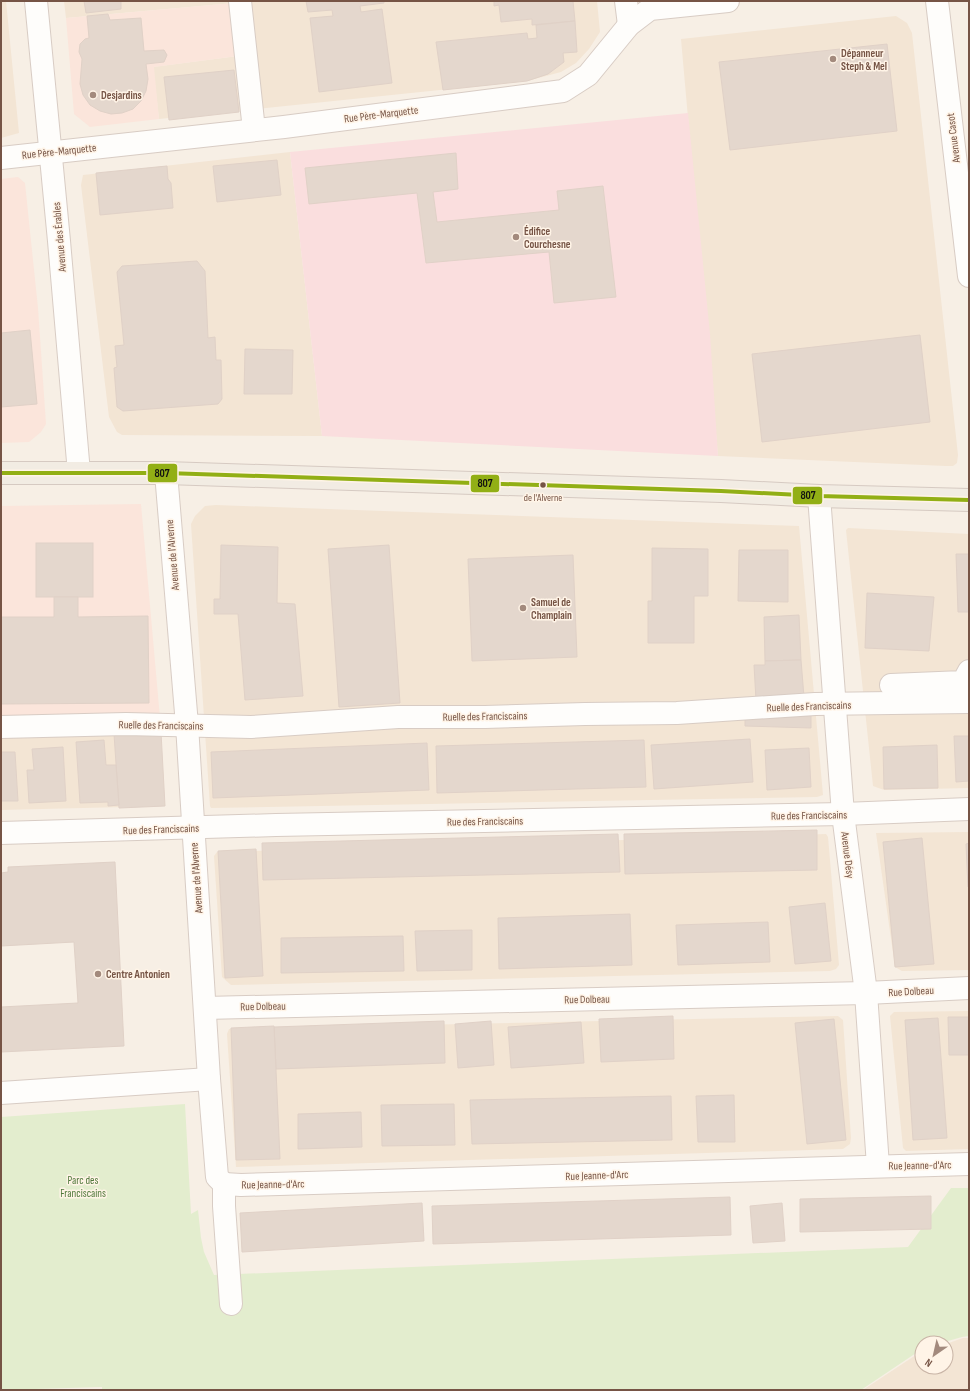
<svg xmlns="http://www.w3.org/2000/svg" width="970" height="1391" font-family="'Sofia Sans Condensed',sans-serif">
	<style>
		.residential { fill: #f3e5d4 }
		.commercial { fill: #fbe5db }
		.medical { fill: #fadede }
		.green { fill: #e3edce }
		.building { fill: #e4d7cd; stroke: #e0d1c7 }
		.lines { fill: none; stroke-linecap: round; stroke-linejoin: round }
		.minor-casing { stroke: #d8ccc4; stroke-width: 24 }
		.major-casing { stroke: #d6cac2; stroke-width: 24 }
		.minor { stroke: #fefdfb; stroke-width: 22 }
		.major { stroke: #f2ece3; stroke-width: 22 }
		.bus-1-casing { stroke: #fff4e7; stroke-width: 7 }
		.bus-1 { stroke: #92af15; stroke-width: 4 }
		.poi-dot { fill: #a38a7d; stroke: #fff4e7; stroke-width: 1.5 }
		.bus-dot { fill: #765445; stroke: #fff4e7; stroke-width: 1.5 }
		.labels { text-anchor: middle; stroke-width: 3; stroke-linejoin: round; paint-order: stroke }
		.bus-label { font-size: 10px; fill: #765445; stroke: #fff4e7 }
		.poi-label { font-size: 11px; font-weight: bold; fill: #765445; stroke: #fff4e7; text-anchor: start }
		.street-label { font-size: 11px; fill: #765445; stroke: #fff4e7 }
		.park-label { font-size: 11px; fill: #4e7739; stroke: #fff4e7 }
		.line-badge { stroke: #fff4e7; stroke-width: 1.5 }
		.pale-badge-label { font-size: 11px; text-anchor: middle; font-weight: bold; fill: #111 }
	</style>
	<rect width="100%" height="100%" fill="#f7efe5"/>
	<g class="residential">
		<polygon points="1,1 6,1 19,133 1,138"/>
		<polygon points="64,1 597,1 600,32 589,49 576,63 561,72 527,81 159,119 153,67 238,56 234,3 66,18"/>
		<polygon points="896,16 907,23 912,33 958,455 957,463 953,466 946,466 718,456 681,39"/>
		<polygon points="290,152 322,436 122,435 117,432 109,417 81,185 83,175"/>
		<polygon points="216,505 799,526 823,795 817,797 211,808 210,806 191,524 195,516 205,506"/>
		<polygon points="848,528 969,534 969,788 884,790 873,786 846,530"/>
		<polygon points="160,718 165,806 1,810 1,725"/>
		<polygon points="969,832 969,970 902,971 895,967 876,833"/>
		<polygon points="826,834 828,837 839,965 836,969 830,971 231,985 222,977 214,856 217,852"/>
		<polygon points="969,1011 969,1149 906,1151 903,1148 890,1016 894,1012"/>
		<polygon points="838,1016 843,1020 851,1138 850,1144 843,1149 236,1167 227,1034 229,1029"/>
		<polygon points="963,1338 969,1338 969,1390 863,1390 922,1351 922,1367 946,1367 946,1344"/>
	</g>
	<g class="commercial">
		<polygon points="234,3 238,56 154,67 159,119 90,127 74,114 66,18"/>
		<polygon points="18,177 25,183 38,308 46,424 41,432 29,442 1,443 1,179"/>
		<polygon points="141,504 160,718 1,725 1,506"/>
	</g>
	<polygon class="medical" points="688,113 710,334 718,456 322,436 290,152"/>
	<polygon class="green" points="185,1104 191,1214 198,1210 201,1238 204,1252 214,1275 908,1247 951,1188 969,1188 969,1336 962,1337 941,1343 922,1343 922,1349 861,1390 102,1390 102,1387 1,1390 1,1117"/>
	<g class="building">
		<polygon points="84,1 121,1 121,9 86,13"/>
		<polygon points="306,1 384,1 384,3 360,6 361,12 382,9 392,83 319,92 310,18 333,16 332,10 308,12"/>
		<polygon points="494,1 573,1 575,21 532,25 532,19 501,22 499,5 494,6"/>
		<polygon points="108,14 110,20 141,18 144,51 164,50 167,55 164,62 146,64 148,79 146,91 141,101 133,109 122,113 111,114 100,111 90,105 83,95 80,84 82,59 79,52 80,44 85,39 89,38 87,16"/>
		<polygon points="575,21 577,52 563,53 564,62 548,74 527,81 443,90 436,42 527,33 528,39 537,38 536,25"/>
		<polygon points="887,44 897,131 730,150 719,62"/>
		<polygon points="234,70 239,112 169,120 164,77"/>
		<polygon points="456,153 458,189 433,192 437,222 559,210 557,191 603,186 616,297 554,303 549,252 426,263 417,193 309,204 305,168"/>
		<polygon points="277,160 281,195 217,202 213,166"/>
		<polygon points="167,166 168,179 171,183 173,208 100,215 96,173"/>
		<polygon points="197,261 205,271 208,338 215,337 216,360 221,360 222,399 218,404 123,411 117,407 114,368 117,367 115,346 124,345 117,272 122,266"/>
		<polygon points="30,330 37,404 1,407 1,333"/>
		<polygon points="920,335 930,422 762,442 752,354"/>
		<polygon points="245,349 293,350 292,394 244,394"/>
		<rect x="36" y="543" width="57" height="54"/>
		<polygon points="221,545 278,547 277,603 295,604 303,696 245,700 238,614 214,614 214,599 220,599"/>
		<polygon points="389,545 400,703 339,707 328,549"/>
		<polygon points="652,548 708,549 708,596 694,596 694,643 648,643 648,601 652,601"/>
		<polygon points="739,550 788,550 788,602 738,601"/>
		<polygon points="956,554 969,554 969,612 958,612"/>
		<polygon points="573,555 577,657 472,661 468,559"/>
		<polygon points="867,593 934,597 929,651 865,648"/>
		<polygon points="54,597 78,597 78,617 148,616 149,703 1,704 1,617 54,617"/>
		<polygon points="799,615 801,660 765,661 764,617"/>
		<polygon points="801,660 804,697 756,700 754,665 765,665 765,661"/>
		<polygon points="811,715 811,728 745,726 745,717"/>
		<polygon points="161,732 165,806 119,808 114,734"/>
		<polygon points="954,736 969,736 969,781 956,782"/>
		<polygon points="750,739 753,782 654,789 651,745"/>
		<polygon points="104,740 106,765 116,765 119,805 108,806 108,802 80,803 76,742"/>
		<polygon points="644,740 646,787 437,793 436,746"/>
		<polygon points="427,743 429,790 213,798 211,752"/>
		<polygon points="937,745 938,788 884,789 883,747"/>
		<polygon points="63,747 66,801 29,803 27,770 34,770 32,749"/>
		<polygon points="809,748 811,787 767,790 765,750"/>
		<polygon points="1,752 15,752 18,801 1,801"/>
		<polygon points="817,830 817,870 625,874 624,834"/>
		<polygon points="618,834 620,872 263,880 262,843"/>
		<polygon points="922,838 934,964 895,967 883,842"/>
		<polygon points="969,843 969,887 968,887 966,844"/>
		<polygon points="256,849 263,976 225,978 218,851"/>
		<polygon points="115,862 124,1046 1,1052 1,1007 78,1003 74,942 1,946 1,873 8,872 8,867"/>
		<polygon points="825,903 831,961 795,964 789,907"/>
		<polygon points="630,914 632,965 499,969 498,918"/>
		<polygon points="768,922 770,962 678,965 676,925"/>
		<polygon points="472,930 472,970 417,971 415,931"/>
		<polygon points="403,936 404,971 281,973 281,938"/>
		<polygon points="673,1016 674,1059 601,1062 599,1019"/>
		<polygon points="948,1017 969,1017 969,1055 949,1055"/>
		<polygon points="938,1018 947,1138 913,1140 905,1020"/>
		<polygon points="834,1019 846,1140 807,1144 795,1023"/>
		<polygon points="444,1021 445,1063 276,1069 274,1027"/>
		<polygon points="491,1021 494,1065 458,1068 455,1024"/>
		<polygon points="581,1022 584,1063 511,1068 508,1027"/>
		<polygon points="274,1026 280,1159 236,1160 231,1028"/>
		<polygon points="734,1095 735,1142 698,1142 696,1096"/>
		<polygon points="671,1096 672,1140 472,1144 470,1100"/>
		<polygon points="454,1104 455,1145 382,1146 381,1105"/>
		<polygon points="361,1112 362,1147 298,1149 298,1114"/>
		<polygon points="931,1196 931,1229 800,1232 800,1199"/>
		<polygon points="730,1197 731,1235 433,1244 432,1206"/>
		<polygon points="422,1203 424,1241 242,1252 240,1213"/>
		<polygon points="782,1203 785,1241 753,1243 750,1206"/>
	</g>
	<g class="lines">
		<defs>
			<g id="minor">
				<polyline points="36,1 59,241 79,473"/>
				<polyline points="240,1 254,130"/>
				<polyline points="626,1 629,25"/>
				<polyline points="937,1 969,276"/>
				<polyline points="1,158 284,127 563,91 588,75 629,25 650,9 728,1"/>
				<polyline points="166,473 187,725 209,1079 217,1177 224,1184"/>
				<polyline points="819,496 843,814 866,993 878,1166"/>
				<polyline points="891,685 963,682 969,671"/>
				<polyline points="1,727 126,724 251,727 398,717 485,717 585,714 677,713 815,704 969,702"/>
				<polyline points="1,833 276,825 843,814 969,809"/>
				<polyline points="205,1008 866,993 969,988"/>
				<polyline points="1,1093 209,1079"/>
				<polyline points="224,1184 241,1185 969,1164"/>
				<polyline points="224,1184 224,1206 231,1304"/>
			</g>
			<polyline id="major" points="1,473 166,473 721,491 819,496 969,500"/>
		</defs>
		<use href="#minor" class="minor-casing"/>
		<use href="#major" class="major-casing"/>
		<use href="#minor" class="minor"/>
		<use href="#major" class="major"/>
		<defs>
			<polyline id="bus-1" points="1,473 166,473 721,491 819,496 969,500"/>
		</defs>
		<use href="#bus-1" class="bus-1-casing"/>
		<use href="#bus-1" class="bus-1"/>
	</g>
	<g class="poi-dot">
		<circle cx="833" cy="59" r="4"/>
		<circle cx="93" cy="95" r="4"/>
		<circle cx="516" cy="237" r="4"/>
		<circle cx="523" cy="608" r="4"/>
		<circle cx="98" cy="974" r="4"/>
	</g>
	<circle class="bus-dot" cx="543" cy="485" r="3.5"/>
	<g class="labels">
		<g class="bus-label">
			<text x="543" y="501">de l'Alverne</text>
		</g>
		<g class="poi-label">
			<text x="841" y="57">Dépanneur<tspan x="841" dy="13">Steph &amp; Mel</tspan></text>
			<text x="101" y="99">Desjardins</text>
			<text x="524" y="235">Édifice<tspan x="524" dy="13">Courchesne</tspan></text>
			<text x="531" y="606">Samuel de<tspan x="531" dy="13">Champlain</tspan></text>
			<text x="106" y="978">Centre Antonien</text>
		</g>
		<g class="street-label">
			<text transform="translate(381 114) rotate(-7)" y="4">Rue Père-Marquette</text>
			<text transform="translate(953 138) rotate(-97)" y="4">Avenue Casot</text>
			<text transform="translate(59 151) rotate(-6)" y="4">Rue Père-Marquette</text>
			<text transform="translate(59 237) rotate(-95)" y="4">Avenue des Érables</text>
			<text transform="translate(172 555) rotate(-95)" y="4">Avenue de l'Alverne</text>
			<text transform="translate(809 706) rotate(-2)" y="4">Ruelle des Franciscains</text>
			<text transform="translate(485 716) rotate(-1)" y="4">Ruelle des Franciscains</text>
			<text transform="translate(161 725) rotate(1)" y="4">Ruelle des Franciscains</text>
			<text transform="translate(809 815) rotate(-1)" y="4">Rue des Franciscains</text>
			<text transform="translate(485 821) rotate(-1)" y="4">Rue des Franciscains</text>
			<text transform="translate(161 829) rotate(-2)" y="4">Rue des Franciscains</text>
			<text transform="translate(848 855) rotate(83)" y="4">Avenue Désy</text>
			<text transform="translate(196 878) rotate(-94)" y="4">Avenue de l'Alverne</text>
			<text transform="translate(911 991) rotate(-3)" y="4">Rue Dolbeau</text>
			<text transform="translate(587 999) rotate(-1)" y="4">Rue Dolbeau</text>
			<text transform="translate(263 1006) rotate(-1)" y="4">Rue Dolbeau</text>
			<text transform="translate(920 1165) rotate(-1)" y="4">Rue Jeanne-d'Arc</text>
			<text transform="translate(597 1175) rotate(-2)" y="4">Rue Jeanne-d'Arc</text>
			<text transform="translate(273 1184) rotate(-1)" y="4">Rue Jeanne-d'Arc</text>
		</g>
		<g class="park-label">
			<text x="83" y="1184">Parc des<tspan x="83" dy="13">Franciscains</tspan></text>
		</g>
	</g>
	<g class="line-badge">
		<rect x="147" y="463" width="31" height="20" rx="4" fill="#92af15"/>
		<rect x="470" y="474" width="30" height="19" rx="4" fill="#92af15"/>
		<rect x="792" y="486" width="31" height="19" rx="4" fill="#92af15"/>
	</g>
	<g class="pale-badge-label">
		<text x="162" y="477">807</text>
		<text x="485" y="487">807</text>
		<text x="808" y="499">807</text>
	</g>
	<rect width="970" height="1391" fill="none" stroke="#765445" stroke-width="4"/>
	<g transform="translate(934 1355) rotate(214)"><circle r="19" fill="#fff4e7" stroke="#c8b4a6"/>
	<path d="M0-3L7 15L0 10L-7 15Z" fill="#a38a7d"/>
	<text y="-6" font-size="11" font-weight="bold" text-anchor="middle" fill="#765445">N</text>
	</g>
</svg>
